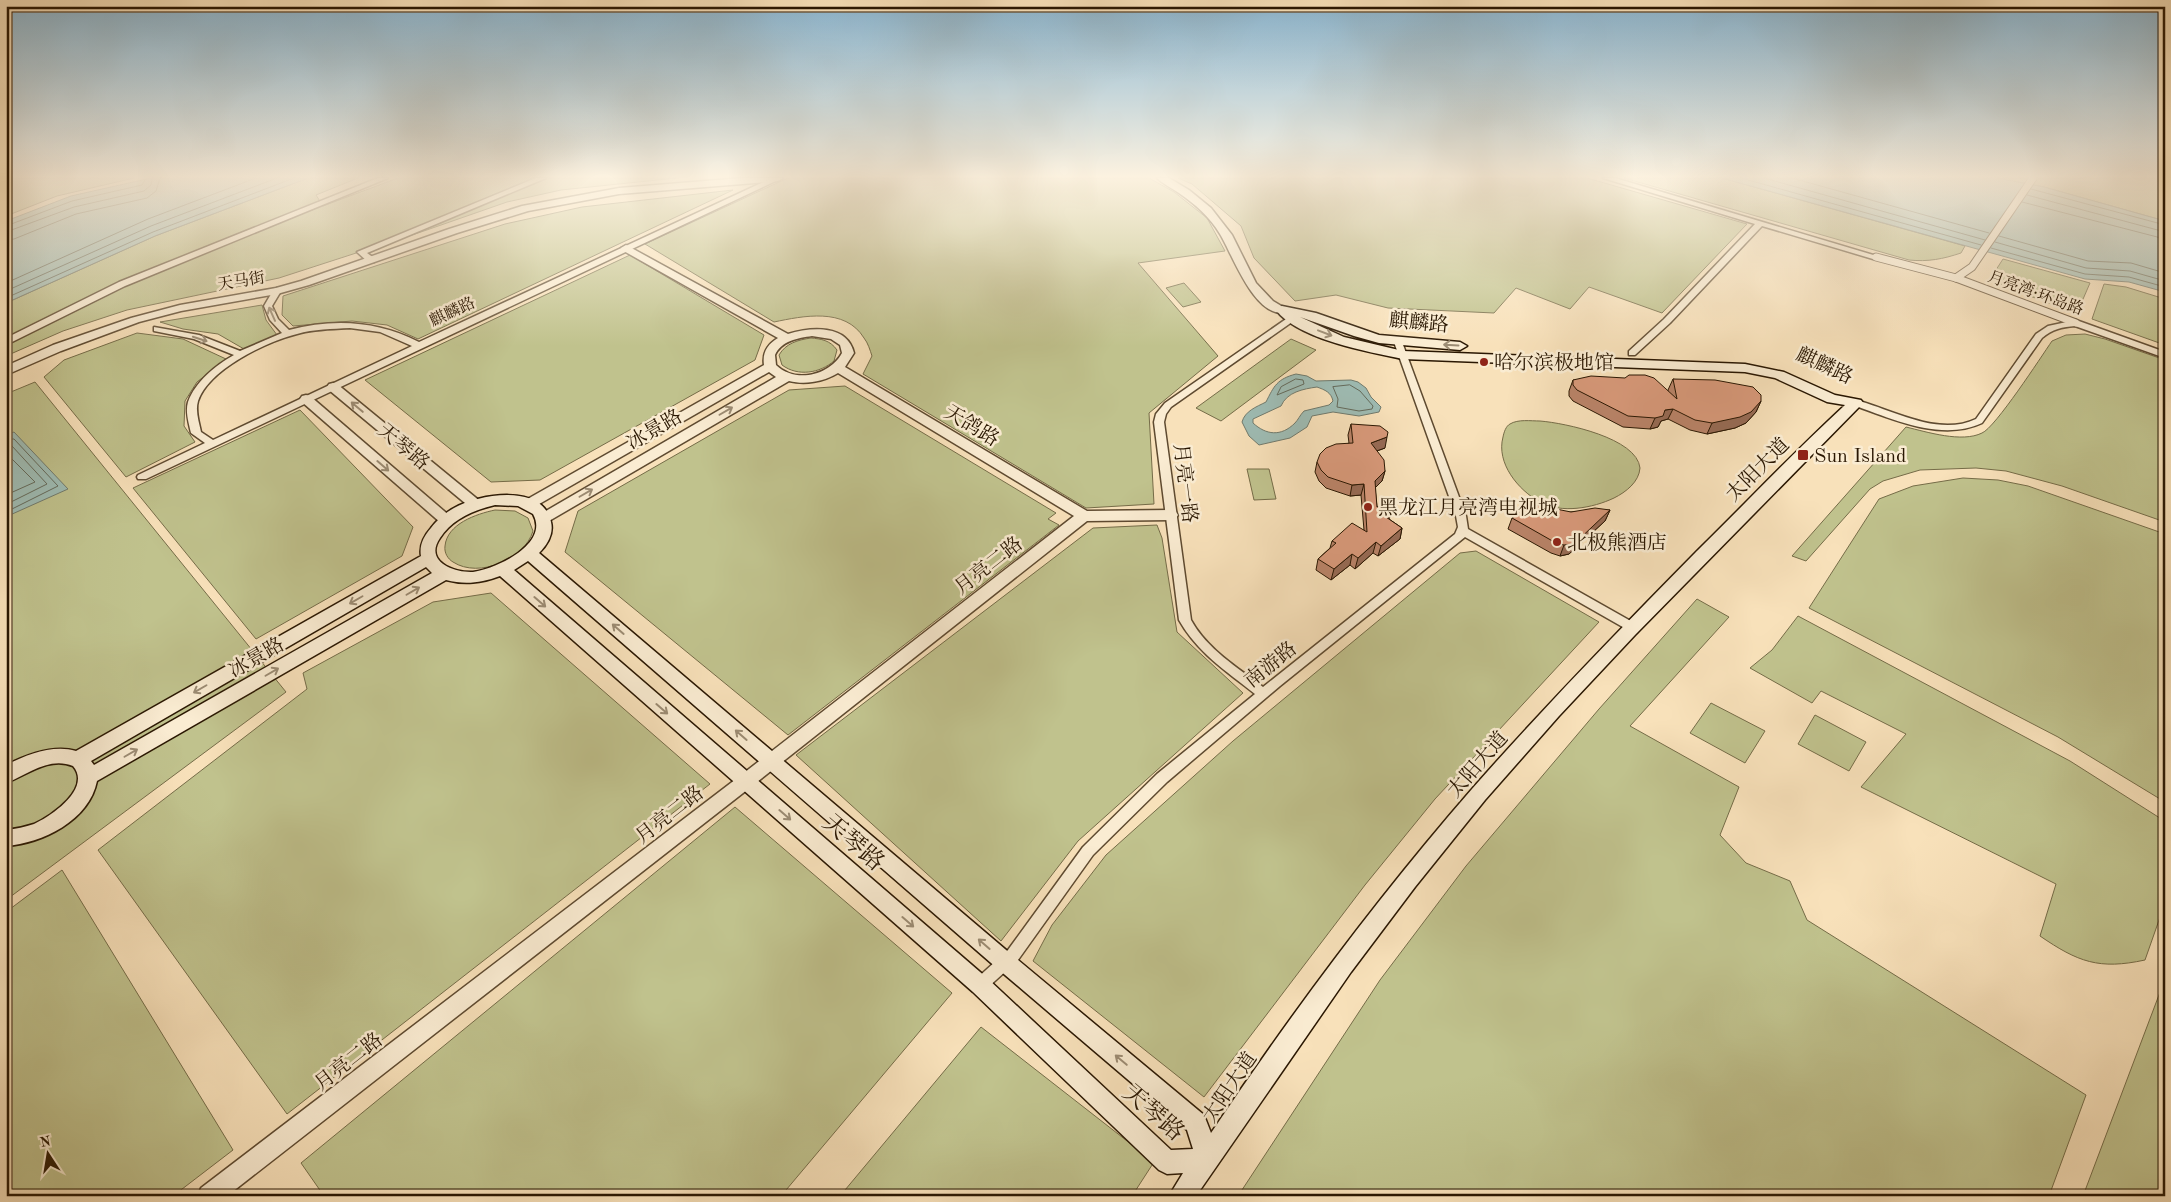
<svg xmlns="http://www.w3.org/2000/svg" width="2171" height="1202" font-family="'Old Standard TT','Noto Serif SC',serif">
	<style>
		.green { fill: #c0c28d; stroke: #756c48 }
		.water { fill: #9ebcb4; stroke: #707a6d; fill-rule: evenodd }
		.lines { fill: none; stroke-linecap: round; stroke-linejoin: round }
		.shore { stroke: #646a5b; stroke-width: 1 }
		.pedestrian-casing { stroke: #5e4a30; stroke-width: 9 }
		.minor-casing { stroke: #5e4a30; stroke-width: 3 }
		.tertiary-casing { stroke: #5e4a30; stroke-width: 3 }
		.secondary-casing { stroke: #2a1702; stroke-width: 3 }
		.pedestrian { stroke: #faecd2; stroke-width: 7 }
		.minor { fill: #faecd2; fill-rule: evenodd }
		.tertiary { fill: #faecd2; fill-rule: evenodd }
		.secondary { fill: #faecd2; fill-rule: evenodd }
		.wall { fill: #ba8469; stroke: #2a1702 }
		.shaded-wall { fill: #976b55; stroke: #2a1702 }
		.building { fill: #d8997a; stroke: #2a1702 }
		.oneway { stroke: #9c8c74 }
		.poi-dot { fill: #8f2418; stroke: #faecd2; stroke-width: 2 }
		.labels { text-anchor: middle; stroke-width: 5; stroke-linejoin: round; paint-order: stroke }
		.far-street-label { font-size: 16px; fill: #2a1702; stroke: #faecd2 }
		.street-label { font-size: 20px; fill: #2a1702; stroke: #faecd2 }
		.poi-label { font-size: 20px; fill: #2a1702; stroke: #faecd2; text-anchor: start }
		.near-street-label { font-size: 24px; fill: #2a1702; stroke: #faecd2 }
	</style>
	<rect width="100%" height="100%" fill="#f8e1ba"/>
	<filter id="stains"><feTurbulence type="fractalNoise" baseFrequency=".004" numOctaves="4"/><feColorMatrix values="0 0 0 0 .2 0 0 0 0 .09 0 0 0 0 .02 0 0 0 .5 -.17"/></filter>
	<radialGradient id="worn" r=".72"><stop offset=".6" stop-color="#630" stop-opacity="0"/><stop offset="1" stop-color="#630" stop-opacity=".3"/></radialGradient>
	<g class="green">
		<polygon points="6,178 134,178 57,196 6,216"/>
		<polygon points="308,178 358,178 316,195 323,206 398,178 676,178 561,190 507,202 421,232 279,278 127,310 63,331 6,356 6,303 155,236"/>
		<path d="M788,178H1149L1174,192L1207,218L1225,251L1138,263L1218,356L1149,413L1154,504L1086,508L863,374L872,356C870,350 868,343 864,338C845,307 803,316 774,322L645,244Z"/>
		<polygon points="1178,178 1587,178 1747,224 1662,313 1589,287 1570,309 1516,288 1494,313 1388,308 1336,295 1295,301 1254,258 1241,226 1192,184"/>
		<path d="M1624,178H1722L1965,246L1961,253C1943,259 1928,262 1909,260Z"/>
		<polygon points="1997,178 2165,178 2165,221 2044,187"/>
		<polygon points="733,190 418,339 387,325 352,321 293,326 282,315 283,296 505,224 582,207"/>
		<polygon points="630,255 764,335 755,360 540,480 491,482 365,380"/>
		<polygon points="2003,259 2090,283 2077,313 2005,287 1992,276"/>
		<polygon points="1184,283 1201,302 1183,307 1166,288"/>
		<polygon points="2104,284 2126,287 2165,299 2165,345 2092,319"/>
		<polygon points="262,305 266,320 277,335 244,349 218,334 183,329 160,322"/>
		<polygon points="137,333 183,339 226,359 197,382 185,401 184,426 195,442 126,477 44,377 64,360"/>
		<path d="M2085,334L2105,339L2165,360V522L2062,486L2006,471L1976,468L1920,470L1883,481L1870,489L1806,561L1792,556L1906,427C1927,432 1962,443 1982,433C1995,428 2041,357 2052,341L2066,335Z"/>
		<path d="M811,338C821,339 830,340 837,350L834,361C820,373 798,377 782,365L779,355C786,343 798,340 811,338Z"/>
		<polygon points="1291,339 1316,350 1221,421 1196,408"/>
		<polygon points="35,382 286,692 6,900 6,394"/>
		<polygon points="845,386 1056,513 1048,519 1059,525 788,735 565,552 578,511 789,390"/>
		<polygon points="300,410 413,527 402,556 256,639 133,488"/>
		<path d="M1540,421C1565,423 1637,438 1640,468C1639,482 1626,492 1614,498C1593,508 1561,514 1540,502C1518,490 1496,463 1503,437C1504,432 1506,426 1510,424C1518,419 1531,421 1540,421Z"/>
		<polygon points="1269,469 1276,499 1254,500 1247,469"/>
		<polygon points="1963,478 1998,480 2028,486 2165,534 2165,802 2058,737 1809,608 1879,499 1913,486"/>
		<path d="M495,510L515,511L528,518L533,531C525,559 479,579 453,562C448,559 444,553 445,546C447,524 476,514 495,510Z"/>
		<polygon points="1157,525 1162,538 1177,632 1243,693 1078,841 1001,941 796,755 1093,528"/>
		<polygon points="1476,551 1599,622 1435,799 1365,885 1204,1097 1033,961 1052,925 1106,855 1233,741 1460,553"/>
		<polygon points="491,593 710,784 287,1114 98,850 307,689 303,673 433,602"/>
		<polygon points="1697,599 1729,617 1630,726 1739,787 1720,835 1746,863 1790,881 1807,920 2086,1095 2049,1196 1238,1196 1380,980 1466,866 1599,709"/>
		<path d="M1798,616L2070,761L2163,820L2165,822V903L2145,960C2099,970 2078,962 2040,936L2056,884L1861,787L1906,734L1821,691L1812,703L1750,668L1772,650Z"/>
		<polygon points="1711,703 1765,731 1745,763 1690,733"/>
		<polygon points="1815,715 1866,742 1849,771 1798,744"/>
		<polygon points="735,807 952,993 781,1196 324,1196 301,1163"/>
		<polygon points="62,870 233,1150 173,1196 6,1196 6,912"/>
		<polygon points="2165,979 2165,1196 2083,1196"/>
		<polygon points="981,1027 1154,1162 1132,1196 840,1196"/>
	</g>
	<g class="water">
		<polygon points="151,178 308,178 155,236 6,303 6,221 71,196"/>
		<polygon points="1722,178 1997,178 2044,187 2165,221 2165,292 2129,282 2085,279"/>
		<path d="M1296,374L1307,376L1316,381L1351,380L1358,382L1366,388L1371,397L1381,407L1379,412L1359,416L1333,412L1312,416L1307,427L1290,438L1259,445L1249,436L1242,422C1245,411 1256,407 1266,402C1274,386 1277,379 1296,374ZM1317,387C1325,390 1331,392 1333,401L1329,405L1304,411C1300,415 1298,420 1295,423C1281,437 1266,435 1253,423V419L1281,406C1287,392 1303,389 1317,387Z"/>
		<polygon points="14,432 68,489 10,515 6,512 6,435"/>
	</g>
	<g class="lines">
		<g class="shore">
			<polyline points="1741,178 1981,245"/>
			<polyline points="1764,178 1985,240"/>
			<polyline points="1792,178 1989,233"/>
			<polyline points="2031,189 2165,225"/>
			<polyline points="2027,195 2165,232"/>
			<polyline points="2022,202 2165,239"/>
			<polyline points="6,226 72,201 142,185 146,178"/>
			<polyline points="6,232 74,207 144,191 151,185 152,178"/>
			<polyline points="1999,236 2088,261 2131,263 2165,273"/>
			<polyline points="6,240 14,239 76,214 147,198 156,191 160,178"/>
			<polyline points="1995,242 2086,268 2130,271 2165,281"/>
			<polyline points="1991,248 2085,274 2129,277 2165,287"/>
			<polyline points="6,283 148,219 256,178"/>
			<polyline points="6,291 151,226 277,178"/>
			<polyline points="6,298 153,232 294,178"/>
			<polygon points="1296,379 1303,380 1304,384 1277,395 1281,387"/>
			<polygon points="1350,385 1360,391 1373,406 1372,409 1359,411 1337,407 1338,399 1333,387"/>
			<polyline points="6,439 14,439 58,486 12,509 6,508"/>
			<polyline points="6,446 12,446 47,484 11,502 6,502"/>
			<polyline points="6,453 35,482 6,495"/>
		</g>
		<defs>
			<g id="pedestrian">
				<polyline points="1876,257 1956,278 2076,323"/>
				<polyline points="1956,278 1972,267 2033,178"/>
			</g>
			<g id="minor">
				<polygon points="378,178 388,178 125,286 6,345 6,338 119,282"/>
				<polygon points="536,178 546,178 367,253 374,258 374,262 368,262 357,252"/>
				<path d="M772,178H782L146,479H138L137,477L138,475L205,443L191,433C189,424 185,412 188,402C195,382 216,365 234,355L194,339L154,331V327L199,335L240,351L282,333L270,320L264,306L274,289L277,288L281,291L272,306L278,319L289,330C334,318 378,321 419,342ZM350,328L380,332L412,346L213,440L201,432C199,422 195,411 198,401C209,369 266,342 297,334C314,329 332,329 350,328Z"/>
				<polygon points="1603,178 1615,178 1880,257 1879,259 1873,259 1762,226 1670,323 1635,355 1629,355 1629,351 1664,319 1755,224"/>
				<path d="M1299,310L1302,311V315L1171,407L1166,414L1164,422L1191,620C1207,649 1237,667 1263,687L1455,534L1458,527L1456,516L1394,342L1398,339L1402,342L1466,516L1468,529L1636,624L1638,627L1636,630H1628L1465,537L1280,686L1167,782L1093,855L1018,960L985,990L980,992L975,990L973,985L975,980L1008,950L1083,847L1157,774L1255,694C1226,671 1197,652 1179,620L1154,422L1156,414L1165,403Z"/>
				<path d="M2076,320L2165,352V358L2075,326C2063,327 2052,329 2042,338L1982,423C1942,442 1892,419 1853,405L1851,403L1856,400C1893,410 1938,437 1976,419L2036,334L2048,326Z"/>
			</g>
			<g id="tertiary">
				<polygon points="742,178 783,178 778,181 619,194 528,211 457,233 309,285 277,294 181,311 139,322 61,351 6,375 6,366 53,345 131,318 180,305 276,288 301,281 449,229 522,206 619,188"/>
				<path d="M1157,178H1169L1189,190L1211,208L1232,235L1256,283L1273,301L1288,310L1286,312C1255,320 1232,253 1220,234C1210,217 1195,204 1179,193C1172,188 1163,184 1157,178Z"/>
				<path d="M626,245L788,334C811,327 847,324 854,353L845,367L1087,511L1171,510L1176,512L1178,515L1176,518L1171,520L1087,521L752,786L227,1196H198L201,1188L740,776L1074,516L838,373C823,382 805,385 789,381L549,521H539L537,518L539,515L776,377L769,372L534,507H524L522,504L524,501L764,365C762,352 768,344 778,338L622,250L621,248ZM812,336L831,339L840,345L842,353C830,375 796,384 776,365L775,355C781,341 798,338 812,336Z"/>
				<polygon points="333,383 337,384 481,502 483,505 481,508 471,508 329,390 327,387 329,384"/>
				<polygon points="306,395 310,396 451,517 453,520 451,523 441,523 302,402 300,399 302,396"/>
			</g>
			<path id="secondary" d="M1282,306L1316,313L1379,335L1460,342L1467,346L1460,350L1379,343L1354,336L1300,317L1344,337L1403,351L1745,364L1784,372L1835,395L1861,400L1863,403L1635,635L1559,716L1485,800L1415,887L1351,972L1196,1196H1169L1183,1173L1167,1174L1159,1170L973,992L500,576C481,583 465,585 446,580L97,781C89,821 42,843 6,846V830C16,829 25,827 34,824C52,816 92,788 73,766C49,756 27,775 6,783V765C26,755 53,744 76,751L421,556C419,545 424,536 431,528C437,520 445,513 454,508C479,494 543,483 551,522C554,534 547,545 539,553L1012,955L1204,1115L1211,1133C1291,1014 1378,897 1472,789C1544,707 1620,629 1696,552C1746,503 1794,452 1845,405L1827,402L1775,378L1745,372L1403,359C1368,352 1298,339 1276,310ZM495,505L518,506L533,514C550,544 496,569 473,572C453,573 424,561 440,538C452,519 474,510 495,505ZM528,561L998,969L1187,1130L1193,1149L1171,1150L987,978L514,570ZM426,567L432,573L94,765L91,761Z"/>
		</defs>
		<use href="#pedestrian" class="pedestrian-casing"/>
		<use href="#minor" class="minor-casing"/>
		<use href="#tertiary" class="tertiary-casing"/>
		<use href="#secondary" class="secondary-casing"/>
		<use href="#pedestrian" class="pedestrian"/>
		<use href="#minor" class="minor"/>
		<use href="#tertiary" class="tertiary"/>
		<use href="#secondary" class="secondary"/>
	</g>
	<g class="wall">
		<polygon points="1673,379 1761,401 1756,412 1746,423 1735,428 1707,434 1690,430 1668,419 1661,421 1658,427 1650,429 1623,427 1573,401 1569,396 1569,391 1573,380 1668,391 1668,390"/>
		<polygon points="1351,424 1385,448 1377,451 1385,471 1382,481 1375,488 1377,507 1393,507 1390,517 1389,519 1402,528 1400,539 1378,556 1373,553 1355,569 1350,565 1331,580 1316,570 1318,559 1330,548 1332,541 1364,530 1361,495 1350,496 1326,488 1319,481 1315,472 1317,462 1349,443 1348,435"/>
		<polygon points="1610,510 1605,521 1569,554 1560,556 1551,553 1508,529 1512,518 1571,512"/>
	</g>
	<g class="shaded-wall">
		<polygon points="1761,401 1756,412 1746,423 1735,428 1707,434 1712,423"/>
		<polygon points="1673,409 1668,419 1661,421 1658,427 1650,429 1655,418 1665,410"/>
		<polygon points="1387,437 1385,448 1368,454 1371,443"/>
		<polygon points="1385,471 1382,481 1372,491 1375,481"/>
		<polygon points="1364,484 1361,495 1350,496 1352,485"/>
		<polygon points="1393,507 1390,517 1380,526 1383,515"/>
		<polygon points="1610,510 1605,521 1569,554 1560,556 1564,545"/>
		<polygon points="1402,528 1400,539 1378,556 1381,546"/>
		<polygon points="1376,542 1373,553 1355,569 1358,558"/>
		<polygon points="1352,554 1350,565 1331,580 1334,569"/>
	</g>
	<g class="building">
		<polygon points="1629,375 1645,375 1654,378 1677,399 1673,379 1715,380 1753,387 1761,395 1761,401 1751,412 1740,417 1712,423 1695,420 1673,409 1665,410 1663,416 1655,418 1628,416 1577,390 1573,385 1573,380 1591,376 1625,378"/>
		<polygon points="1351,424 1380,426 1388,432 1387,437 1371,443 1384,460 1385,471 1375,481 1377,507 1393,507 1383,515 1402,528 1381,546 1376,542 1358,558 1352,554 1334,569 1318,559 1336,543 1332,541 1352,523 1367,532 1364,484 1352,485 1328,477 1321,470 1317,462 1320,454 1326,448 1336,444 1353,443"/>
		<polygon points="1531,504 1571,512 1595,508 1610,510 1574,544 1564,545 1556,543 1512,518"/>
	</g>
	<defs><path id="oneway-shaft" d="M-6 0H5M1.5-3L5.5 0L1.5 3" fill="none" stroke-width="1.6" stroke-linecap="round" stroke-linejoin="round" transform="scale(1.25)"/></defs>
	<g class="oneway">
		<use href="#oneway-shaft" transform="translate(272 314) rotate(-114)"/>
		<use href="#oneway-shaft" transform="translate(1325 333) rotate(21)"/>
		<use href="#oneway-shaft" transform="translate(200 339) rotate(18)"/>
		<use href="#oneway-shaft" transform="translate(1451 345) rotate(-177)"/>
		<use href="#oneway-shaft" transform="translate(357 407) rotate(-140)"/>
		<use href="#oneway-shaft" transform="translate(726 411) rotate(-30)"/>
		<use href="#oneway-shaft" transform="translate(383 466) rotate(41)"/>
		<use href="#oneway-shaft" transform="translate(586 493) rotate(-30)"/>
		<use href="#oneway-shaft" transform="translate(413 591) rotate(-30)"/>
		<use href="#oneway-shaft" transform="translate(356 600) rotate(150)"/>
		<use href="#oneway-shaft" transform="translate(540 602) rotate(41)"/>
		<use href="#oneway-shaft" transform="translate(618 629) rotate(-139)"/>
		<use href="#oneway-shaft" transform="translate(272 672) rotate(-30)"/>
		<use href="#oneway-shaft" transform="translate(200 689) rotate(150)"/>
		<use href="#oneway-shaft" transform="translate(662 709) rotate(41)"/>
		<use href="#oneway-shaft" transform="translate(741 735) rotate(-139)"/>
		<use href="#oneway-shaft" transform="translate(131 753) rotate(-30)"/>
		<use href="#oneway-shaft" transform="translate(785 815) rotate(41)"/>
		<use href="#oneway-shaft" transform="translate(908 922) rotate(41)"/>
		<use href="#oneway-shaft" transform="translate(984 944) rotate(-139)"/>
		<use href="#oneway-shaft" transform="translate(1121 1060) rotate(-140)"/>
	</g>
	<linearGradient id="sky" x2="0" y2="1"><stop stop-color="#8ab7d3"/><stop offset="0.51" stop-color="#fcf2e0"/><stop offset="1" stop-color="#fcf2e0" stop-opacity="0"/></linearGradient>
	<rect width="2171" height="346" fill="url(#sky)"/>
	<g class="poi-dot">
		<circle cx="1484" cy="362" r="5"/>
		<rect x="1797" y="449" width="12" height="12" rx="2.5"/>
		<circle cx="1368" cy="507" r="5"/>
		<circle cx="1557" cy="542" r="5"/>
	</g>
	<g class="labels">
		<g class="far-street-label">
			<text transform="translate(241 280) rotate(-9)" y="6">天马街</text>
			<text transform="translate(2036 292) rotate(20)" y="6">月亮湾·环岛路</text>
			<text transform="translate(452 311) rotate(-25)" y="6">麒麟路</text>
		</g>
		<g class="street-label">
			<text transform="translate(1419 322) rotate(5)" y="7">麒麟路</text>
			<text transform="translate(1825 365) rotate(25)" y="7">麒麟路</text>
			<text transform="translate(972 425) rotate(31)" y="7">天鸽路</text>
			<text transform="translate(654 429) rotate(-30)" y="7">冰景路</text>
			<text transform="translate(404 446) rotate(40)" y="7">天琴路</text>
			<text transform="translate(1757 469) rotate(-45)" y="7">太阳大道</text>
			<text transform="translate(1186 483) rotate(83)" y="7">月亮一路</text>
			<text transform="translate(988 565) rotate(-38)" y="7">月亮二路</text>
			<text transform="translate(256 657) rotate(-30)" y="7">冰景路</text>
			<text transform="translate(1270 664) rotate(-39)" y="7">南游路</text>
			<text transform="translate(1477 764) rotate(-49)" y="7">太阳大道</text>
			<text transform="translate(669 814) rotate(-38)" y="7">月亮二路</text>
			<text transform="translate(348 1061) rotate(-38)" y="7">月亮二路</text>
			<text transform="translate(1229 1087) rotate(-56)" y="7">太阳大道</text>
		</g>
		<g class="poi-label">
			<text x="1494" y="369">哈尔滨极地馆</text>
			<text x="1814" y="462">Sun Island</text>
			<text x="1378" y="514">黑龙江月亮湾电视城</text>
			<text x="1567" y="549">北极熊酒店</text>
		</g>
		<g class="near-street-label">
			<text transform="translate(854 842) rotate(41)" y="8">天琴路</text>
			<text transform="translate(1154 1112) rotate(41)" y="8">天琴路</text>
		</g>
	</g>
	<rect width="2171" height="1202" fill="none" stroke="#f8e1ba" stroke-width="25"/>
	<rect x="8" y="8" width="2156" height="1187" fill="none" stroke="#2a1702" stroke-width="2.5"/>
	<rect x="12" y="12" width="2146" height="1177" fill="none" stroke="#2a1702"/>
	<g transform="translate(48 1154) rotate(348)" stroke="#faecd2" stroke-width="4" paint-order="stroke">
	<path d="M0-4L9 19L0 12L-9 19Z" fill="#2a1702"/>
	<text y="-8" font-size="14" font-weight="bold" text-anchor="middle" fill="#2a1702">N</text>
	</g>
	<rect width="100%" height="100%" filter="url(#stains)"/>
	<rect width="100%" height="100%" fill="url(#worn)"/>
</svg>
